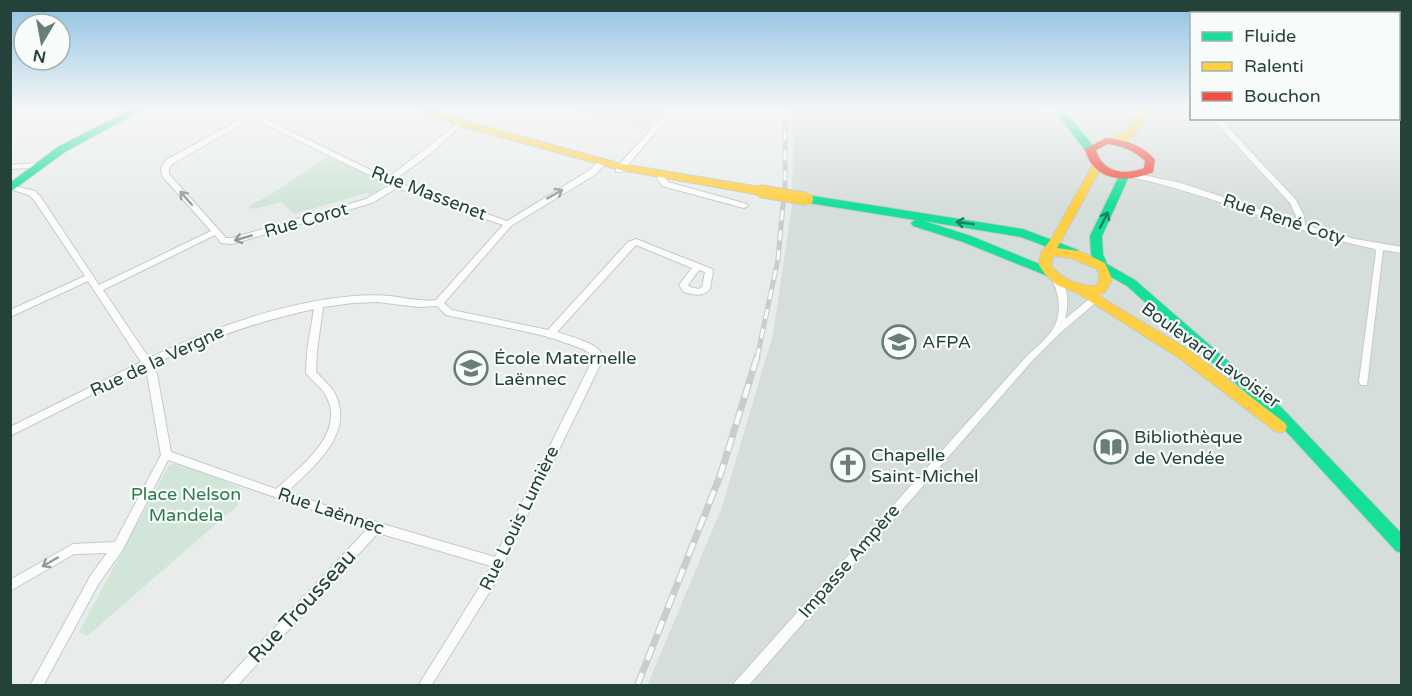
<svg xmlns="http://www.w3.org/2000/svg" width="1412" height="696" font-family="'Varela Round',sans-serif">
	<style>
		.built { fill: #d6dedb }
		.green { fill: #d1e6d8 }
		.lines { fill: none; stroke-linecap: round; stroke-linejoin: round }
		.street-casing { stroke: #c5cac8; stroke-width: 2 }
		.fast-casing { stroke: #c3cbc8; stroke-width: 2 }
		.slow-casing { stroke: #c3cbc8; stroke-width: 2 }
		.jam-casing { stroke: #c3cbc8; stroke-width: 2 }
		.street { fill: #fcfcfc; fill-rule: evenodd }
		.fast { fill: #16e098; fill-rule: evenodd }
		.slow { fill: #ffcf43; fill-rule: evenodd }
		.jam { fill: #f24e42; fill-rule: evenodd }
		.rail-far1-casing { stroke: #c9cdcc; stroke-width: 5 }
		.rail-casing { stroke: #c9cdcc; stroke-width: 7 }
		.rail-far1 { stroke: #f7fbf9; stroke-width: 3; stroke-dasharray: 10; stroke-linecap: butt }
		.rail { stroke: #f7fbf9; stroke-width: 4.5; stroke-dasharray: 14; stroke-linecap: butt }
		.slow-bridge-casing { stroke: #c3cbc8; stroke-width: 14; stroke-linecap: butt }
		.slow-bridge { stroke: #ffcf43; stroke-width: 12 }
		.oneway { stroke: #909f9b }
		.oneway2 { stroke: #1e8160 }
		.labels { text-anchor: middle; stroke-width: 4.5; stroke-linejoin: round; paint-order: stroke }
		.street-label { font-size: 18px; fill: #24423a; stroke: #f7fbf9 }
		.poi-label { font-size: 18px; fill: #24423a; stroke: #f7fbf9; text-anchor: start }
		.park-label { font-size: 18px; fill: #2d7a4b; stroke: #f7fbf9 }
		.near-street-label { font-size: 21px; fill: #24423a; stroke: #f7fbf9 }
	</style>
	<rect width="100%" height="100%" fill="#e8edeb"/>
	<g class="built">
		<polygon points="567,109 665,109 646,130"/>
		<polygon points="791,109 1191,109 1192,118 1398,118 1399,109 1401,109 1401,685 647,686 722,507 773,334 792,205 793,128"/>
	</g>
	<g class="green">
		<polygon points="327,157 385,182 380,192 371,197 367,193 294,214 282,202 253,209 248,207 278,190"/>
		<polygon points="180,463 241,488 237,506 87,636 79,632 169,465"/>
	</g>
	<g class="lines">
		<defs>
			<g id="street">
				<path d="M259,109H266L257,115L387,178L424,150L459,122H463V124L430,154L393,181L507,221L590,170L599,160H605V164L596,174L511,226L444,303L452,310L548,330L628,242L636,239L712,269L713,271L710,289C703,297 694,295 684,292L679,285L692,268L636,245L557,332C566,335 597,343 601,353C602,355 601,362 601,363L492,588L431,686H418L484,580L491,566L378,533L237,686H222L224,682L367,529L168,460L122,551L99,583L43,686H30L91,575L107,553L74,554L10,591V580L73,544L115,542L161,455L147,374L145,368L10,436V427L141,362L88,281L10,317V310L85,276L34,200L29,195L10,189V185L35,191L40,196L99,285L211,231L162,176L161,168L166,160ZM252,118L390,185L366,199L232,238H226L169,174V168L172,164ZM397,188L503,225L436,300C421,302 406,298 391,296C379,295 366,295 354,296C283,302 212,328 149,358L103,290L215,235L221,243L232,244L372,203ZM699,270L705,272L702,287L699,289L690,287L688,285ZM377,302L419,307L437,306L446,315L528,332L545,336L549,338H552L583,349L592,355L591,363L495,557L359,517L287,492C314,467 359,430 332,389C327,383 321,377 316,372L317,351L323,307L353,303ZM314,309L307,351L306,373C312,381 320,386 325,394C348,432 301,466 276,489L171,452L157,374L152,365C204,340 258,321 314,309Z"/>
				<polygon points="669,109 675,109 622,172 616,172 616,168"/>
				<path d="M1034,109C1043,108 1056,107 1064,112L1061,114L1037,111Z"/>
				<path d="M1212,118H1219L1296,200L1304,216L1305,225L1355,239L1402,247V253L1383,250L1367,385H1361L1359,382L1376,252L1375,249C1293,232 1217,196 1135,178L1134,176L1138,174L1181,183L1297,222L1296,216L1290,203Z"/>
				<polygon points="38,163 42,165 41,167 10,169 10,165"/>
				<polygon points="658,176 664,176 668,182 747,204 748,206 744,208 662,186 657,178"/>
				<path d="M1055,274C1069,283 1069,305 1065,319L1088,300L1094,292H1100L1101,294L1094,304L1060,333L1032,361L748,686H733L735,682L1026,357C1034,349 1048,338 1053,329C1063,312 1059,293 1051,277Z"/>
			</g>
			<g id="fast">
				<polygon points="132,109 144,109 66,151 10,192 10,183 58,147"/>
				<polygon points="1053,109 1063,109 1094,147 1094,151 1086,151"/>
				<polygon points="1124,173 1129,176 1102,236 1103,254 1107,264 1135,280 1282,408 1402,534 1402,553 1396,551 1272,416 1127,286 1097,269 1091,254 1090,236 1119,176"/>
				<polygon points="807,195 1023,229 1078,250 1080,253 1074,257 1021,237 924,221 971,236 1054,270 1056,273 1050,277 963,242 913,226 911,223 915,220 803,202 803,196"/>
			</g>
			<g id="slow">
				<polygon points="418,109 431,109 465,121 622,164 760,187 766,191 760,195 621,170 457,125"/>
				<path d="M1140,109H1150C1142,124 1132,146 1112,143V139L1128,130Z"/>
				<path d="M1097,163L1102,166L1057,248L1079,251L1105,263L1112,279L1106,291L1099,296L1189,350L1285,423L1287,427L1285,431L1280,433L1275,431L1179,358L1077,293L1057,285L1045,274L1039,265L1041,253L1053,236L1092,166ZM1053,256L1071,258L1097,269C1100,275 1100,281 1096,286C1078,286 1062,279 1051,265Z"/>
			</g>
			<path id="jam" d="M1106,138C1125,140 1143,145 1155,160L1153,172C1126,184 1093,181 1085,149ZM1108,144C1122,146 1134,150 1145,161L1144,168C1124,176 1102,172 1096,150Z"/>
		</defs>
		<use href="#street" class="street-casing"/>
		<use href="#fast" class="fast-casing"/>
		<use href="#slow" class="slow-casing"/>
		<use href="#jam" class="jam-casing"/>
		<use href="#street" class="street"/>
		<use href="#fast" class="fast"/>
		<use href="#slow" class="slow"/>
		<use href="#jam" class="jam"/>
		<defs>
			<polyline id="rail-far1" points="757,358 778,259 785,184 785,109"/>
			<polyline id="rail" points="637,686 720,476 757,357"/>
		</defs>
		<use href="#rail-far1" class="rail-far1-casing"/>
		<use href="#rail" class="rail-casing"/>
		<use href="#rail-far1" class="rail-far1"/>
		<use href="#rail" class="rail"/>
		<defs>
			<polyline id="slow-bridge" points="760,191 807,199"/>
		</defs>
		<use href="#slow-bridge" class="slow-bridge-casing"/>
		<use href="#slow-bridge" class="slow-bridge"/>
	</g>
	<defs><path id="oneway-shaft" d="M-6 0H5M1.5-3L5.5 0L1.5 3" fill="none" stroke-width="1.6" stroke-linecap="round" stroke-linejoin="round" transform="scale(1.5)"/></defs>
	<g class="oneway">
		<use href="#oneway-shaft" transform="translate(555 194) rotate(-30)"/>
		<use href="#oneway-shaft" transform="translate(186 198) rotate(-131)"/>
		<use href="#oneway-shaft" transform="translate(243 238) rotate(164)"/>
		<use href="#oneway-shaft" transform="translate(50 562) rotate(150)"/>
	</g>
	<g class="oneway2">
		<use href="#oneway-shaft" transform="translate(1104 220) rotate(-63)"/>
		<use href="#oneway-shaft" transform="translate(965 223) rotate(-172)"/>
	</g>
	<linearGradient id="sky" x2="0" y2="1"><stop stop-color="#8fc1e3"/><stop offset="0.53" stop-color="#f5f7f6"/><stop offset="1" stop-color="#f5f7f6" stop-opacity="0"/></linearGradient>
	<rect width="1412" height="206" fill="url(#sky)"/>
	<defs>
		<symbol id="school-ring" viewBox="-11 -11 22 22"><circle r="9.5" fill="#f7fbf9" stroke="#697e78" stroke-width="1.5"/><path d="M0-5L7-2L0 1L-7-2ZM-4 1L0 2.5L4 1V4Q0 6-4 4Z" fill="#697e78"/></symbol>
		<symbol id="library-ring" viewBox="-11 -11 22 22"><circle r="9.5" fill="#f7fbf9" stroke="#697e78" stroke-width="1.5"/><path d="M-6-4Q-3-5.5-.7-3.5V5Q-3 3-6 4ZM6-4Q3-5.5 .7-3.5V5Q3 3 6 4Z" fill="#697e78"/></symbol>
		<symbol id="church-ring" viewBox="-11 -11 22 22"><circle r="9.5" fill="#f7fbf9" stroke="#697e78" stroke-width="1.5"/><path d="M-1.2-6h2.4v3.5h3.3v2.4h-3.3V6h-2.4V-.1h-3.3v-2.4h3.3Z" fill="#697e78"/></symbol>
	</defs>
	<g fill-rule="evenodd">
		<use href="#school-ring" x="880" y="323" width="38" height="38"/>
		<use href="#school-ring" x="452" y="349" width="38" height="38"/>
		<use href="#library-ring" x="1092" y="428" width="38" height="38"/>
		<use href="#church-ring" x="829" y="446" width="38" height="38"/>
	</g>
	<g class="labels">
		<g class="street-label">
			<text transform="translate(429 193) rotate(21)" y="6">Rue Massenet</text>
			<text transform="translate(1284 219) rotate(18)" y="6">Rue René Coty</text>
			<text transform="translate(306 220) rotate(-16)" y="6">Rue Corot</text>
			<text transform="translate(1211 355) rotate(36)" y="6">Boulevard Lavoisier</text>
			<text transform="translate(157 361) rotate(-25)" y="6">Rue de la Vergne</text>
			<text transform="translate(331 511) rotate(19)" y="6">Rue Laënnec</text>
			<text transform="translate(519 518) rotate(-64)" y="6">Rue Louis Lumière</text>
			<text transform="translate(849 561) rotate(-49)" y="6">Impasse Ampère</text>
		</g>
		<g class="poi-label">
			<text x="922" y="348">AFPA</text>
			<text x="494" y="364">École Maternelle<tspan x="494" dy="21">Laënnec</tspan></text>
			<text x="1134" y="443">Bibliothèque<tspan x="1134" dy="21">de Vendée</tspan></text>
			<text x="871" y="461">Chapelle<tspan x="871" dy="21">Saint-Michel</tspan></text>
		</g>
		<g class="park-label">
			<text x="186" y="500">Place Nelson<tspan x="186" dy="21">Mandela</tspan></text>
		</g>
		<g class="near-street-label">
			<text transform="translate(302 606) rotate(-47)" y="7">Rue Trousseau</text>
		</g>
	</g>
	<rect width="1412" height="696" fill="none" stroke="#24423a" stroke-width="24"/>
	<rect x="1190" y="12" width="210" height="108" fill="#f7fbf9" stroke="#a3b1ad" stroke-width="1.5"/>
	<rect x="1202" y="32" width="30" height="9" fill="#16e098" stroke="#a3b1ad" stroke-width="1.5"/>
	<text x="1244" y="42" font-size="18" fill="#24423a">Fluide</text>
	<rect x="1202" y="62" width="30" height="9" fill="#ffcf43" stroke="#a3b1ad" stroke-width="1.5"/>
	<text x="1244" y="72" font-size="18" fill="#24423a">Ralenti</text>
	<rect x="1202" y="92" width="30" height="9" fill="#f24e42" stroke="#a3b1ad" stroke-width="1.5"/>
	<text x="1244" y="102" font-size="18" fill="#24423a">Bouchon</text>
	<g transform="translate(42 42) rotate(190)"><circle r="28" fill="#f7fbf9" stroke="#a3b1ad" stroke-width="1.5"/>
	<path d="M0-4.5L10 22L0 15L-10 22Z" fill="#697e78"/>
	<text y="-9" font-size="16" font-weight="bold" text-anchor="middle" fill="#24423a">N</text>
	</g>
</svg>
